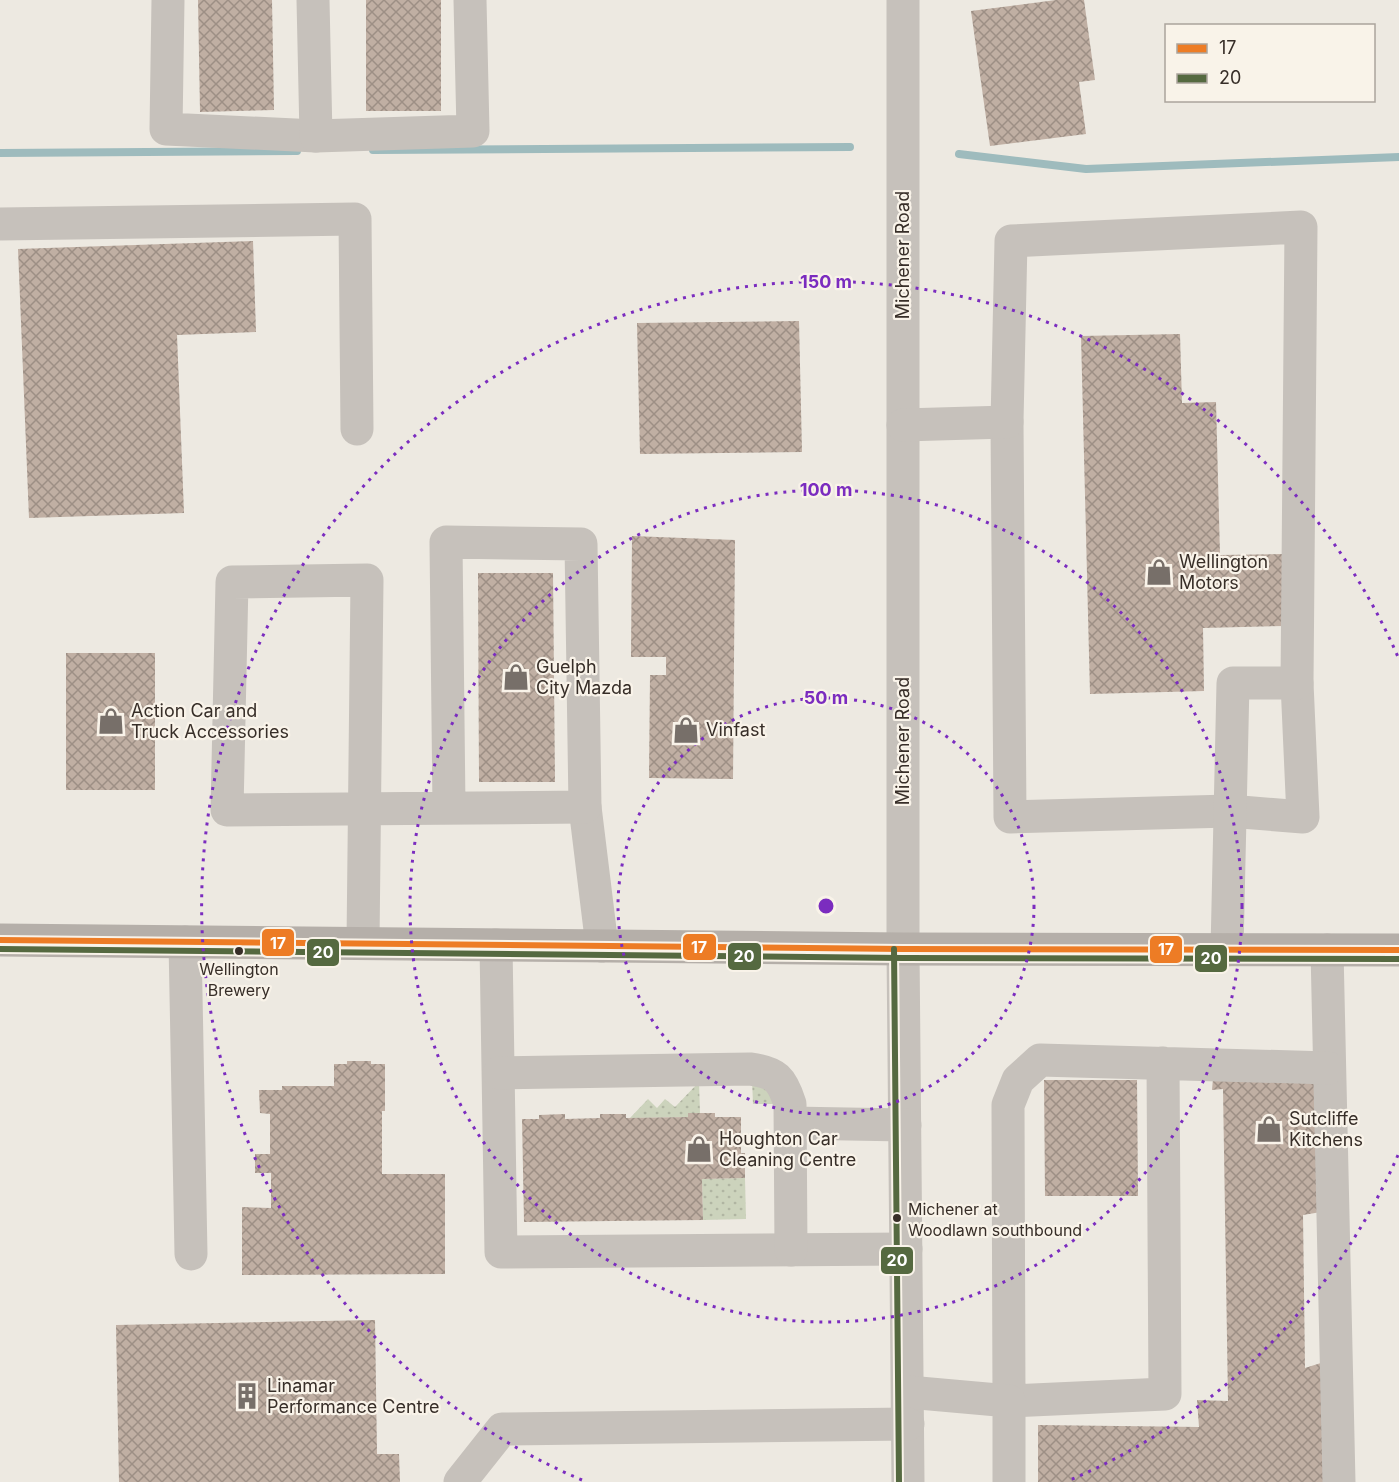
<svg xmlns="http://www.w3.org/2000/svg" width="1399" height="1482" font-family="Inter,sans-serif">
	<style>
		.grass { fill: url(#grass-dots) }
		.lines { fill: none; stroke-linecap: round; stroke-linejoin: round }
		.stream { stroke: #9ebbbd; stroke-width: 8 }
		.building { fill: url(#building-cross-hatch) }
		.minor { stroke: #c6c1bb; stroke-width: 33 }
		.major { stroke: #b5afa9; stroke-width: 33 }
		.bus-1-casing { stroke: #f9f3e9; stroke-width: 10 }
		.bus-2-casing { stroke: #f9f3e9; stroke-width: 10 }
		.bus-1 { stroke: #ed7c25; stroke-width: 6 }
		.bus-2 { stroke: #556940; stroke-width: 6 }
		.ring { fill: none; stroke: #7b2cbf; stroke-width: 3; stroke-dasharray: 3 6 }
		.bus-dot { fill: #372e28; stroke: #f9f3e9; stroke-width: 2 }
		.labels { text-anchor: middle; stroke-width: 4.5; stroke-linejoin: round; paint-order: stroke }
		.bus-label { font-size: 16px; fill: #372e28; stroke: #f9f3e9 }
		.street-label { font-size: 18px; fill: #372e28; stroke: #f9f3e9 }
		.poi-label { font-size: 18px; fill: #372e28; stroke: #f9f3e9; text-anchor: start }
		.centre { fill: #7b2cbf; stroke: #f9f3e9; stroke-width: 3 }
		.ring-label { font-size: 18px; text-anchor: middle; font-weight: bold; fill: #7b2cbf; stroke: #f9f3e9; stroke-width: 4.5; stroke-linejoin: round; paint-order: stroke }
		.line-badge { stroke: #f9f3e9; stroke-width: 2 }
		.badge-label { font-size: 16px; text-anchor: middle; font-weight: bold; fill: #fff }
	</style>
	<defs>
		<pattern id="grass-dots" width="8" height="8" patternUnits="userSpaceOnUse" patternTransform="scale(1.5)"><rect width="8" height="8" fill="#ccd3bc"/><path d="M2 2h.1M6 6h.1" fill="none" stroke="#b0b5a2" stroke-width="1.8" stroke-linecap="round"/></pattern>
		<pattern id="building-cross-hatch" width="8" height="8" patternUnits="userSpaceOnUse" patternTransform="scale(1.5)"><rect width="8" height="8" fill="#c0afa3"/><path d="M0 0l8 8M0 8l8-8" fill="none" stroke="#9d8f85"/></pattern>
	</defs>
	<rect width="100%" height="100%" fill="#ede9e1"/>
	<g class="grass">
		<polygon points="752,1079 760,1079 777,1104 753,1104"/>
		<polygon points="699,1082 700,1113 688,1113 688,1117 630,1118 648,1099 657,1108 665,1099 675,1107"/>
		<polygon points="745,1178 746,1219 703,1220 702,1179"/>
	</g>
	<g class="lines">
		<g class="stream">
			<polyline points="373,150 850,147"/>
			<polyline points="0,153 297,151"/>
			<polyline points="959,154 1086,169 1399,157"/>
		</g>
	</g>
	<g class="building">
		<polygon points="198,0 272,0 274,110 200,112"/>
		<rect x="366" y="0" width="75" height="111"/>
		<polygon points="1056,0 1084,0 1095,80 1079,82 1086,134 990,146 971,11"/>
		<polygon points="253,241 256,332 177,335 184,513 29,518 18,249"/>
		<polygon points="799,321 802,452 640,454 637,323"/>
		<polygon points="1180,334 1182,403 1216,402 1220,555 1282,554 1284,626 1203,628 1204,691 1090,694 1081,336"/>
		<polygon points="632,536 735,540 733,779 649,778 650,675 666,675 666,657 631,657"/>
		<polygon points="478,573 553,573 555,782 479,782"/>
		<rect x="66" y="653" width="89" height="137"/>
		<polygon points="347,1061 371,1061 371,1064 385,1064 385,1111 382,1111 382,1174 445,1174 445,1274 242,1275 242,1207 271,1208 271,1173 255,1173 255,1154 270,1154 270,1114 260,1113 259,1090 282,1090 282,1086 334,1086 334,1064 347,1064"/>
		<polygon points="1320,1076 1321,1212 1303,1215 1305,1368 1324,1362 1326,1482 1038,1482 1038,1425 1199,1427 1197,1400 1228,1401 1223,1089 1212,1090 1213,1078"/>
		<polygon points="1044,1080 1137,1080 1138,1196 1045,1196"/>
		<polygon points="688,1113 715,1113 715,1117 741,1117 741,1153 745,1153 745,1178 702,1179 703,1220 524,1222 522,1119 539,1119 539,1115 565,1114 565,1119 600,1118 600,1114 626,1114 626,1118 688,1117"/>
		<polygon points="375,1320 377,1454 399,1454 400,1482 119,1482 116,1325"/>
	</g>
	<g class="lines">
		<g class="minor">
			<polyline points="168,0 166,129 316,136"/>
			<polyline points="313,0 316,136 473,131 470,0"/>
			<polyline points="903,0 903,949 908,1482"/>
			<polyline points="0,224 355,219 357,429"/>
			<polyline points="1007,422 1010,817 1229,811 1303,817 1297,683"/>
			<polyline points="903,425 1007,422 1011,241 1301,227 1297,683 1233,683 1227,950"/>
			<polyline points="585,807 602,946"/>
			<polyline points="185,942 191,1254"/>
			<path d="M363,943C364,822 365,701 367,580L232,582L227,810C346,809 466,808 585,807L581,544L446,542L449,808"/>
			<polyline points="496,945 501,1252 906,1249"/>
			<polyline points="1327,950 1339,1482"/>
			<polyline points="1163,1063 1165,1394 1009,1401 1008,1105 1018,1080 1040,1060 1329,1068"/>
			<path d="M499,1073L750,1069C776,1072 782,1079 790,1104L791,1250"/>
			<polyline points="791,1123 905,1125"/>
			<polyline points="908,1392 1009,1401 1009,1482"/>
			<polyline points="460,1482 502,1429 908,1424"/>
		</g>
		<polyline class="major" points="0,940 903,949 1399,950"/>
		<defs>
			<polyline id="bus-1" points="0,940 903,949 1399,950"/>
			<g id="bus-2">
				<polyline points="0,949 903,958 1399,959"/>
				<polyline points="894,949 899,1482"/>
			</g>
		</defs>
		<use href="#bus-1" class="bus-1-casing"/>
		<use href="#bus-2" class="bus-2-casing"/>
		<use href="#bus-1" class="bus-1"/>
		<use href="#bus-2" class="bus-2"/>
	</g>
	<g class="ring">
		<circle cx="826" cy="906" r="208"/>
		<circle cx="826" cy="906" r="416"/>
		<path d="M1398 1155A624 624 0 0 1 1070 1480M582 1480A624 624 0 1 1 1398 657"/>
	</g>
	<defs>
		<symbol id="shop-bare" viewBox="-9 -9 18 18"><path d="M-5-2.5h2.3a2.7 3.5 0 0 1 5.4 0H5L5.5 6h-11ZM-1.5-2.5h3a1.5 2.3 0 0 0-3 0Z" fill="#776f69" stroke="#f9f3e9" stroke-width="2.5" paint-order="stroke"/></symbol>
		<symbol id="building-bare" viewBox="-9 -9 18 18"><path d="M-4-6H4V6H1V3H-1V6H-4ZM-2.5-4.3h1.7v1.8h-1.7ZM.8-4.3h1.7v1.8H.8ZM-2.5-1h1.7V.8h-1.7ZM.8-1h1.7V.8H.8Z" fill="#776f69" stroke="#f9f3e9" stroke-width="2.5" paint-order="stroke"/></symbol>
	</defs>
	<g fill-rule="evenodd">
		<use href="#shop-bare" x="1140" y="553" width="38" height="38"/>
		<use href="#shop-bare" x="497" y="658" width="38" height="38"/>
		<use href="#shop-bare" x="92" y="702" width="38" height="38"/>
		<use href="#shop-bare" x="667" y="711" width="38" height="38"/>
		<use href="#shop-bare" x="1250" y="1110" width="38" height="38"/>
		<use href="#shop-bare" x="680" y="1130" width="38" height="38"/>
		<use href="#building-bare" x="228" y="1377" width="38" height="38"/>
	</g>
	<g class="bus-dot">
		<circle cx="239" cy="951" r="5"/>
		<circle cx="897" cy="1218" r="5"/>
	</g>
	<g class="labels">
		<g class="bus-label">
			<text x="239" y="975">Wellington<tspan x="239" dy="21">Brewery</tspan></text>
			<text x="908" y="1215" text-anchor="start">Michener at<tspan x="908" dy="21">Woodlawn southbound</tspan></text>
		</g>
		<g class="street-label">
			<text transform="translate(903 255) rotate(-90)" y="6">Michener Road</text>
			<text transform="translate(903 741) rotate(-90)" y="6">Michener Road</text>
		</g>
		<g class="poi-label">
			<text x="1179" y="568">Wellington<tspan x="1179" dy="21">Motors</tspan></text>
			<text x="536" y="673">Guelph<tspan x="536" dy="21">City Mazda</tspan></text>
			<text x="131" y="717">Action Car and<tspan x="131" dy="21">Truck Accessories</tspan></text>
			<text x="706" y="736">Vinfast</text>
			<text x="1289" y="1125">Sutcliffe<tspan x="1289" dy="21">Kitchens</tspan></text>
			<text x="719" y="1145">Houghton Car<tspan x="719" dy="21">Cleaning Centre</tspan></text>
			<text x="267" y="1392">Linamar<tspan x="267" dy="21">Performance Centre</tspan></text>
		</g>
	</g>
	<circle cx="826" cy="906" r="9" class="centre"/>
	<g class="ring-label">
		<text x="826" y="288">150 m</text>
		<text x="826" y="496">100 m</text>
		<text x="826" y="704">50 m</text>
	</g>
	<g class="line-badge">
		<rect x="261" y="928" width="34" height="29" rx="6" fill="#ed7c25"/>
		<rect x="682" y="933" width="35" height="28" rx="6" fill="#ed7c25"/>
		<rect x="1149" y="935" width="34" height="29" rx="6" fill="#ed7c25"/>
		<rect x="306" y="938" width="34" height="29" rx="6" fill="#556940"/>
		<rect x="727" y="942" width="35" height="29" rx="6" fill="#556940"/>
		<rect x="1194" y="944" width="34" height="29" rx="6" fill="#556940"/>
		<rect x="880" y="1246" width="34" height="29" rx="6" fill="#556940"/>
	</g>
	<g class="badge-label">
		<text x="278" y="949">17</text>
		<text x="699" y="953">17</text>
		<text x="1166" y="955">17</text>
		<text x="323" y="958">20</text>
		<text x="744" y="962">20</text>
		<text x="1211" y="964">20</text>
		<text x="897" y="1266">20</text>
	</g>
	<rect x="1165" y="24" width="210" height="78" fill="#f9f3e9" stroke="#aba49c" stroke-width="1.5"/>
	<rect x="1177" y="44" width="30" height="9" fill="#ed7c25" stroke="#aba49c" stroke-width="1.5"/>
	<text x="1219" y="54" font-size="18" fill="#372e28">17</text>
	<rect x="1177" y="74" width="30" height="9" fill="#556940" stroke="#aba49c" stroke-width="1.5"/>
	<text x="1219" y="84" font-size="18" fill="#372e28">20</text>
</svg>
